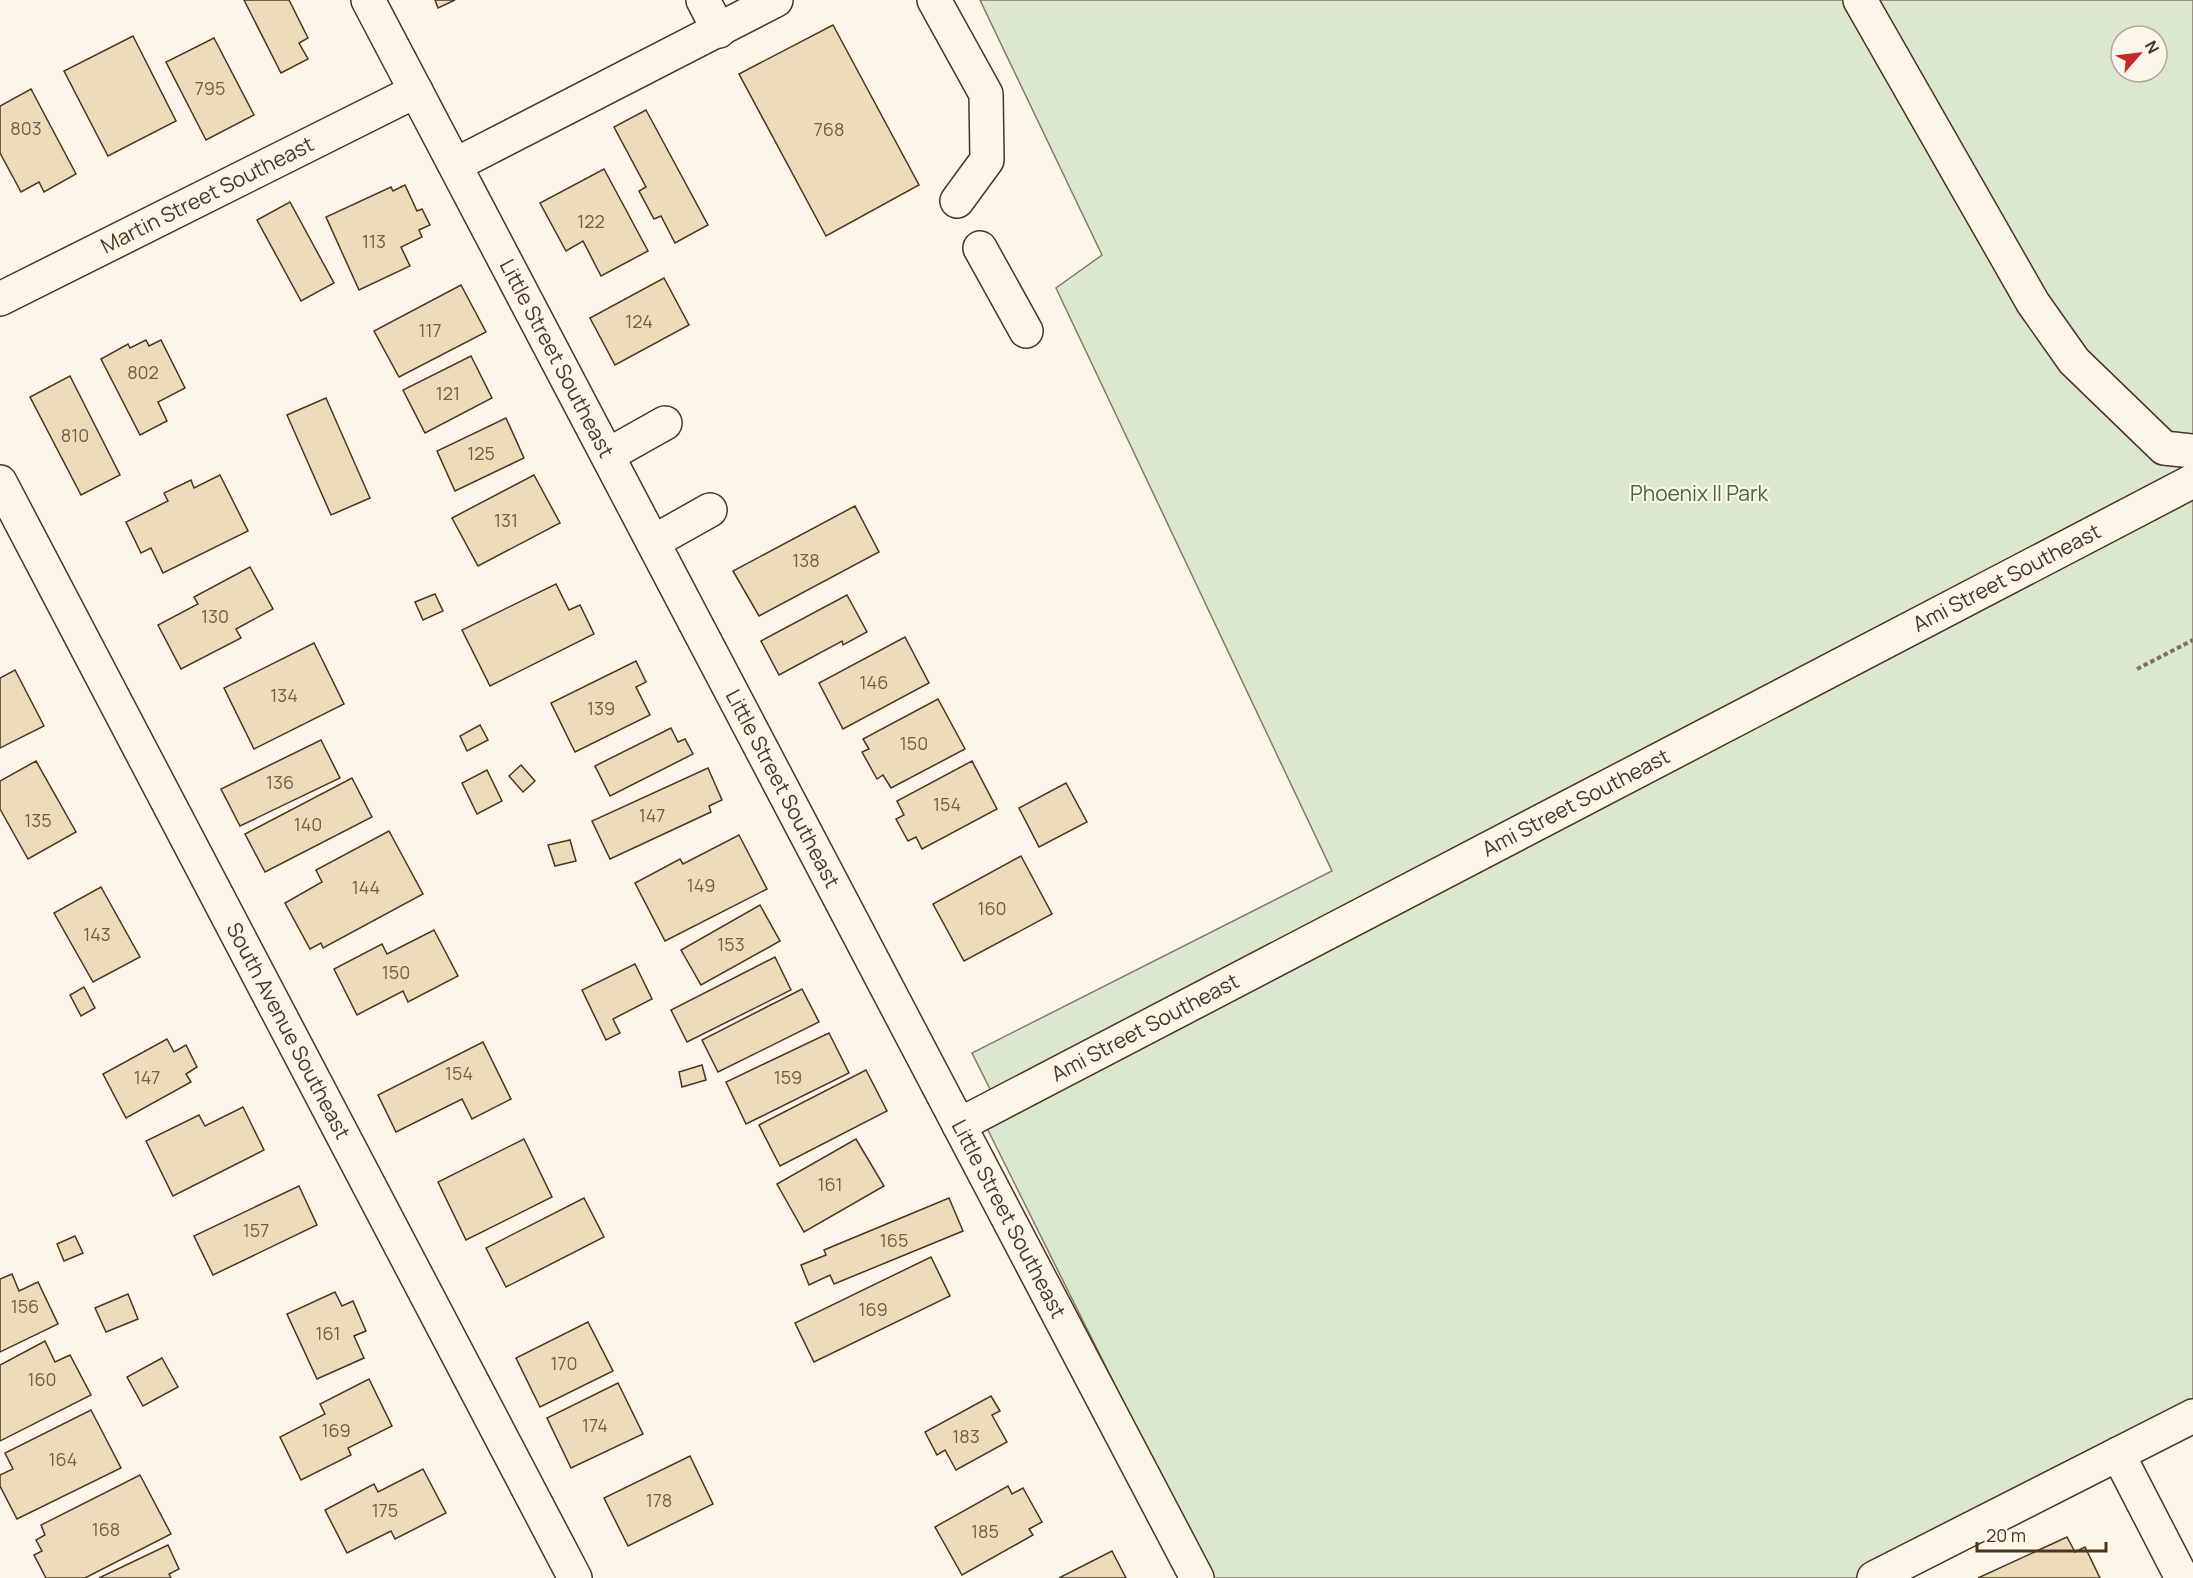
<svg xmlns="http://www.w3.org/2000/svg" width="2193" height="1578" font-family="Manrope,sans-serif">
	<style>
		.green { fill: #dce7d0; stroke: #887966; stroke-width: 1.5; fill-rule: evenodd }
		.building { fill: #ecdcbc; stroke: #4a3520; stroke-width: 1.5 }
		.lines { fill: none; stroke-linecap: round; stroke-linejoin: round }
		.minor-casing { stroke: #4a3520; stroke-width: 36 }
		.path { stroke: #7f6f5c; stroke-width: 4; stroke-dasharray: 4.5 3; stroke-linecap: butt }
		.minor { stroke: #fbf6e9; stroke-width: 33 }
		.labels { text-anchor: middle; stroke-width: 4.5; stroke-linejoin: round; paint-order: stroke }
		.number-label { font-size: 18px; fill: #725f47 }
		.street-label { font-size: 21px; fill: #4a3520; stroke: #fbf6e9 }
		.park-label { font-size: 21px; fill: #436837; stroke: #fbf6e9 }
	</style>
	<rect width="100%" height="100%" fill="#fbf6e9"/>
	<path class="green" d="M980,0H2193V1413L1876,1578H1211L979,1112L997,1103L972,1053L1332,871L1056,288L1102,255ZM2121,36H2157V72H2121Z"/>
	<g class="building">
		<polygon points="244,0 289,0 308,38 299,43 308,59 281,73"/>
		<polygon points="435,0 455,0 438,8"/>
		<polygon points="833,25 919,185 826,236 739,74"/>
		<polygon points="133,36 176,121 108,156 64,71"/>
		<polygon points="214,38 254,115 206,140 166,62"/>
		<polygon points="31,89 76,174 44,192 39,182 21,192 0,153 0,106"/>
		<polygon points="646,110 708,225 675,243 661,216 654,219 639,191 646,187 614,127"/>
		<polygon points="604,169 648,251 601,276 583,241 566,251 540,203"/>
		<polygon points="405,185 417,211 422,209 430,225 419,230 422,237 401,247 410,266 359,290 326,217 391,187 393,191"/>
		<polygon points="290,202 334,283 301,301 257,220"/>
		<polygon points="664,278 689,325 615,365 590,318"/>
		<polygon points="461,285 486,332 399,377 374,331"/>
		<polygon points="146,340 149,346 161,340 185,388 158,402 167,421 140,435 101,359 128,344 130,348"/>
		<polygon points="471,356 492,398 425,433 403,390"/>
		<polygon points="70,376 120,475 81,495 30,397"/>
		<polygon points="326,398 370,498 331,515 287,415"/>
		<polygon points="506,418 524,458 455,491 437,451"/>
		<polygon points="220,475 248,531 163,573 151,548 141,553 126,522 168,501 164,493 191,480 194,488"/>
		<polygon points="534,475 560,523 478,566 452,518"/>
		<polygon points="855,506 879,552 759,616 733,571"/>
		<polygon points="250,567 273,609 236,629 241,638 181,669 158,625 198,604 194,597"/>
		<polygon points="556,584 569,610 580,605 594,634 490,686 462,630"/>
		<polygon points="435,594 443,611 423,620 415,602"/>
		<polygon points="847,595 867,632 843,645 842,641 779,675 761,641"/>
		<polygon points="905,637 929,683 843,729 819,683"/>
		<polygon points="314,643 344,704 254,749 224,688"/>
		<polygon points="636,661 646,682 636,687 650,715 575,752 551,703"/>
		<polygon points="15,670 44,726 0,748 0,678"/>
		<polygon points="938,699 965,749 891,788 883,775 877,779 862,752 869,749 863,739"/>
		<polygon points="480,725 488,740 467,751 460,736"/>
		<polygon points="671,728 678,742 685,739 693,754 610,796 595,766"/>
		<polygon points="321,740 340,778 240,826 221,789"/>
		<polygon points="36,761 76,832 28,859 0,809 0,781"/>
		<polygon points="972,761 997,809 922,849 916,837 908,841 896,819 904,815 897,801"/>
		<polygon points="521,765 535,781 523,792 509,776"/>
		<polygon points="708,768 722,800 709,806 711,812 610,859 592,821"/>
		<polygon points="487,770 502,801 477,814 462,783"/>
		<polygon points="352,778 372,817 265,872 245,834"/>
		<polygon points="1066,783 1087,822 1039,847 1019,808"/>
		<polygon points="389,831 423,894 323,948 321,943 310,949 285,903 322,882 316,870"/>
		<polygon points="739,835 767,889 665,941 635,883 680,859 683,864"/>
		<polygon points="570,840 576,861 555,866 548,845"/>
		<polygon points="1021,856 1052,914 964,961 933,904"/>
		<polygon points="101,887 140,957 93,982 54,913"/>
		<polygon points="760,905 780,941 701,985 681,950"/>
		<polygon points="434,930 458,976 408,1002 403,991 357,1015 334,969 382,944 387,954"/>
		<polygon points="775,957 791,990 687,1042 671,1010"/>
		<polygon points="635,964 652,999 613,1019 620,1033 606,1040 582,990"/>
		<polygon points="84,987 95,1008 81,1016 70,995"/>
		<polygon points="802,989 819,1022 718,1072 702,1040"/>
		<polygon points="829,1033 849,1073 746,1124 726,1082"/>
		<polygon points="167,1039 174,1052 186,1045 197,1067 186,1074 191,1082 126,1118 103,1074"/>
		<polygon points="483,1042 511,1099 472,1119 462,1099 396,1132 378,1095"/>
		<polygon points="702,1065 706,1080 682,1087 679,1072"/>
		<polygon points="866,1070 887,1111 780,1166 759,1125"/>
		<polygon points="243,1107 264,1150 173,1196 146,1141 199,1115 205,1126"/>
		<polygon points="524,1139 552,1197 466,1240 438,1182"/>
		<polygon points="856,1139 884,1186 804,1232 777,1184"/>
		<polygon points="299,1186 317,1225 213,1275 194,1236"/>
		<polygon points="584,1198 604,1237 506,1287 486,1248"/>
		<polygon points="949,1198 963,1231 834,1284 830,1275 809,1285 801,1265 826,1255 824,1250"/>
		<polygon points="75,1236 83,1253 64,1261 57,1244"/>
		<polygon points="931,1257 950,1296 814,1362 795,1323"/>
		<polygon points="12,1274 19,1291 38,1282 58,1324 0,1352 0,1279"/>
		<polygon points="335,1292 342,1306 353,1301 366,1331 354,1336 364,1358 317,1379 287,1314"/>
		<polygon points="128,1294 138,1319 106,1332 95,1308"/>
		<polygon points="588,1322 613,1371 540,1407 516,1358"/>
		<polygon points="45,1341 55,1362 70,1355 91,1395 0,1441 0,1365"/>
		<polygon points="162,1358 178,1387 143,1406 127,1377"/>
		<polygon points="369,1379 392,1426 348,1448 351,1455 301,1480 280,1437 325,1414 320,1404"/>
		<polygon points="618,1383 643,1434 571,1468 547,1418"/>
		<polygon points="991,1396 1000,1411 992,1415 1007,1442 956,1470 945,1450 937,1455 925,1432"/>
		<polygon points="91,1410 121,1468 17,1519 0,1486 0,1475 13,1469 5,1453"/>
		<polygon points="690,1456 713,1504 628,1546 604,1498"/>
		<polygon points="423,1469 446,1513 395,1539 391,1531 347,1553 325,1510 374,1484 378,1492"/>
		<polygon points="140,1475 171,1534 85,1578 46,1578 34,1555 42,1551 36,1540 45,1535 41,1525"/>
		<polygon points="1008,1486 1012,1494 1023,1488 1042,1522 1029,1529 1033,1535 962,1575 935,1527"/>
		<polygon points="2067,1537 2075,1552 2085,1547 2100,1578 1978,1578"/>
		<polygon points="168,1545 179,1569 169,1574 171,1578 99,1578"/>
		<polygon points="1112,1551 1126,1578 1059,1578"/>
	</g>
	<g class="lines">
		<defs>
			<g id="minor">
				<path id="s1" d="M368,0L1197,1578"/>
				<polyline points="703,0 719,31"/>
				<polyline points="934,0 986,94 987,160 957,201"/>
				<polyline points="1860,0 2033,303 2074,361 2164,448 2193,451"/>
				<polyline points="455,165 776,0"/>
				<polyline points="980,248 1026,331"/>
				<path id="s2" d="M0,299L416,91"/>
				<polyline points="608,455 665,423"/>
				<path id="s3" d="M0,482L575,1578"/>
				<polyline points="653,542 710,510"/>
				<path id="s4" d="M959,1125L2193,481"/>
				<polyline points="2118,1454 2182,1578"/>
				<polyline points="1874,1578 2193,1416"/>
			</g>
		</defs>
		<use href="#minor" class="minor-casing"/>
		<polyline class="path" points="2137,669 2193,640"/>
		<use href="#minor" class="minor"/>
	</g>
	<g class="labels">
		<g class="number-label">
			<text x="210" y="95">795</text>
			<text x="26" y="135">803</text>
			<text x="829" y="136">768</text>
			<text x="591" y="228">122</text>
			<text x="374" y="248">113</text>
			<text x="639" y="328">124</text>
			<text x="430" y="337">117</text>
			<text x="143" y="379">802</text>
			<text x="448" y="400">121</text>
			<text x="75" y="442">810</text>
			<text x="481" y="460">125</text>
			<text x="506" y="527">131</text>
			<text x="806" y="567">138</text>
			<text x="215" y="623">130</text>
			<text x="874" y="689">146</text>
			<text x="284" y="702">134</text>
			<text x="601" y="715">139</text>
			<text x="914" y="750">150</text>
			<text x="280" y="789">136</text>
			<text x="947" y="811">154</text>
			<text x="652" y="822">147</text>
			<text x="38" y="827">135</text>
			<text x="308" y="831">140</text>
			<text x="701" y="892">149</text>
			<text x="366" y="894">144</text>
			<text x="992" y="915">160</text>
			<text x="97" y="941">143</text>
			<text x="731" y="951">153</text>
			<text x="396" y="979">150</text>
			<text x="459" y="1080">154</text>
			<text x="147" y="1084">147</text>
			<text x="788" y="1084">159</text>
			<text x="830" y="1191">161</text>
			<text x="256" y="1237">157</text>
			<text x="894" y="1247">165</text>
			<text x="25" y="1313">156</text>
			<text x="873" y="1316">169</text>
			<text x="328" y="1340">161</text>
			<text x="564" y="1370">170</text>
			<text x="42" y="1386">160</text>
			<text x="595" y="1432">174</text>
			<text x="336" y="1437">169</text>
			<text x="966" y="1443">183</text>
			<text x="63" y="1466">164</text>
			<text x="659" y="1507">178</text>
			<text x="385" y="1517">175</text>
			<text x="106" y="1536">168</text>
			<text x="985" y="1538">185</text>
		</g>
		<g class="street-label">
			<text dy="7" stroke="none"><textPath href="#s2" startOffset="232">Martin Street Southeast</textPath></text>
			<text dy="7" stroke="none"><textPath href="#s1" startOffset="405">Little Street Southeast</textPath></text>
			<text dy="7" stroke="none"><textPath href="#s4" startOffset="1182">Ami Street Southeast</textPath></text>
			<text dy="7" stroke="none"><textPath href="#s1" startOffset="891">Little Street Southeast</textPath></text>
			<text dy="7" stroke="none"><textPath href="#s4" startOffset="696">Ami Street Southeast</textPath></text>
			<text dy="7" stroke="none"><textPath href="#s4" startOffset="210">Ami Street Southeast</textPath></text>
			<text dy="7" stroke="none"><textPath href="#s3" startOffset="620">South Avenue Southeast</textPath></text>
			<text dy="7" stroke="none"><textPath href="#s1" startOffset="1377">Little Street Southeast</textPath></text>
		</g>
		<g class="park-label">
			<text x="1699" y="501">Phoenix II Park</text>
		</g>
	</g>
	<g transform="translate(2139 54) rotate(62)"><circle r="28" fill="#fbf6e9" stroke="#b4a999" stroke-width="1.5"/>
	<path d="M0-4.5L10 22L0 15L-10 22Z" fill="#c62828"/>
	<text y="-9" font-size="16" font-weight="bold" text-anchor="middle" fill="#4a3520">N</text>
	</g>
	<path d="M1977 1542v9h129v-9" fill="none" stroke="#4a3520" stroke-width="3"/>
	<text x="1986" y="1542" font-size="18" fill="#4a3520" stroke="#fbf6e9" stroke-width="4.5" paint-order="stroke">20 m</text>
</svg>
